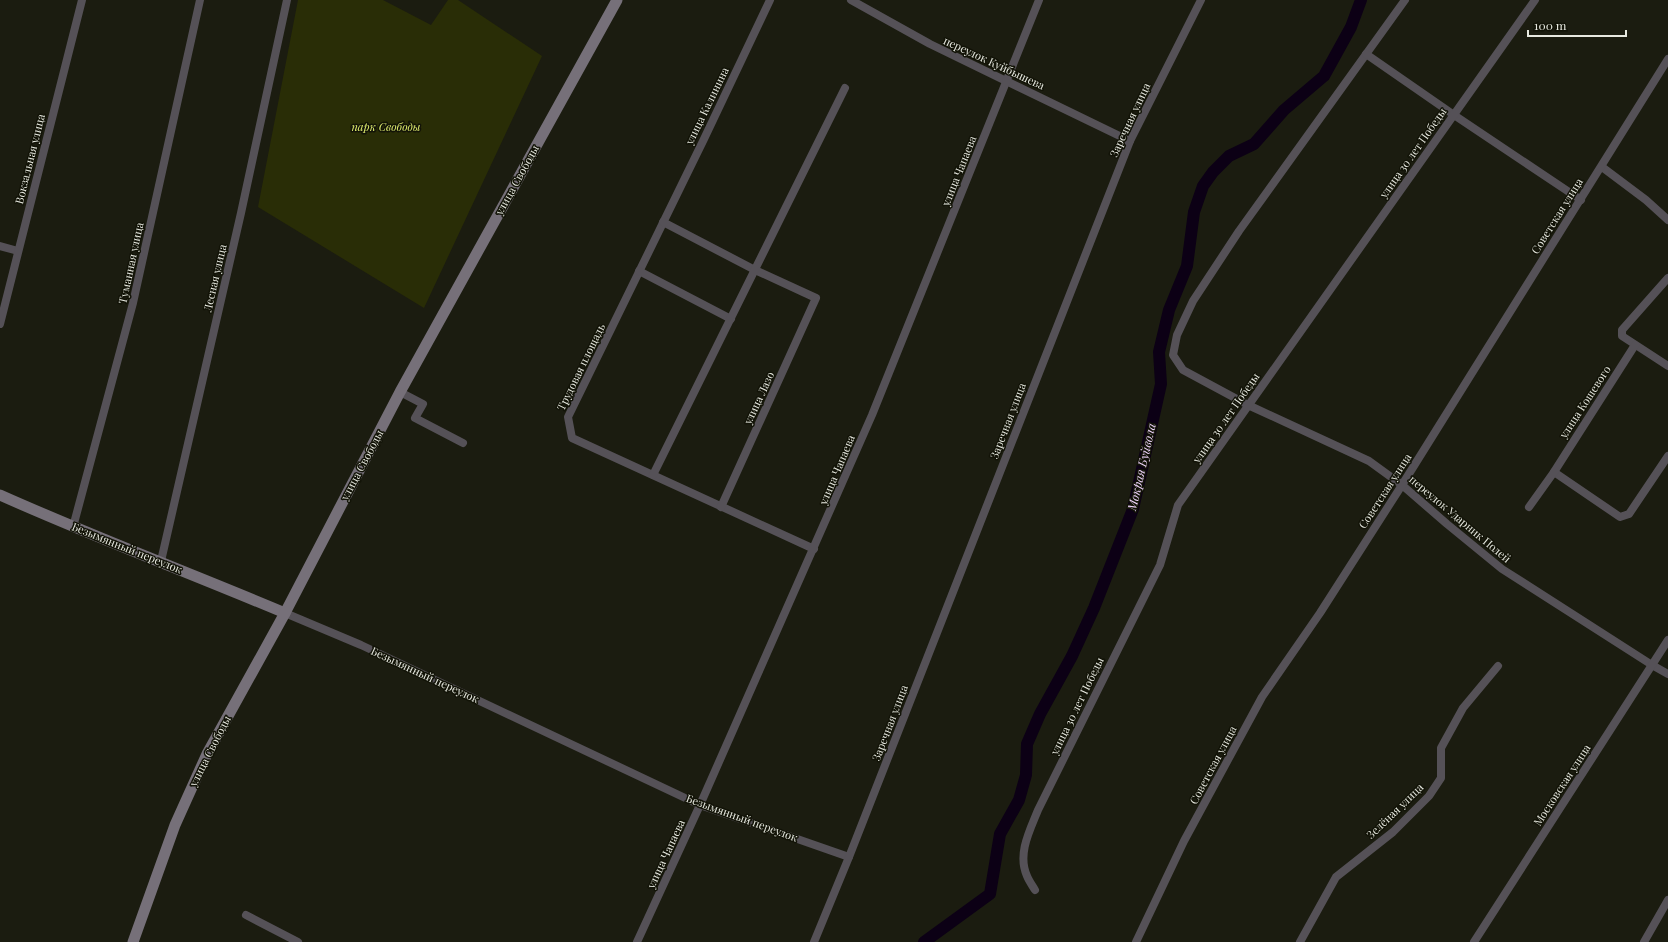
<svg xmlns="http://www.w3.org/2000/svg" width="1668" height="942" font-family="'Playfair Display',serif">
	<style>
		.green { fill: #292d06 }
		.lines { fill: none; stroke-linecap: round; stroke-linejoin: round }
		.river { stroke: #0c0015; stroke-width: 12 }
		.street { stroke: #555157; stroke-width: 8 }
		.secondary { stroke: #767079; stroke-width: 11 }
		.labels { text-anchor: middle; stroke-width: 3; stroke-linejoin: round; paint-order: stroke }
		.street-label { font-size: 11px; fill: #e7e9e0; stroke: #121307 }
		.park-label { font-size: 11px; font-style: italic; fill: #e1ef6f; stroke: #121307 }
		.water-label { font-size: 12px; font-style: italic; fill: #f1d6fe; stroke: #121307 }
	</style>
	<rect width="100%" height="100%" fill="#1b1c10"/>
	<polygon class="green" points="298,0 383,0 431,25 448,0 458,0 542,56 424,308 258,207"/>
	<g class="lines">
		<polyline class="river" points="924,942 990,894 1000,834 1019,800 1026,775 1027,744 1040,714 1072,656 1094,608 1133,509 1161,384 1159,352 1169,310 1187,266 1194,212 1203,186 1213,172 1229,156 1254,144 1284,110 1324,76 1351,27 1361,0"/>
		<g class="street">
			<polyline points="770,0 704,139 568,417 572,438 814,549"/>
			<polyline points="851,0 930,44 1130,141"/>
			<polyline points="1405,0 1239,231 1193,301 1177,335 1173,355 1183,370 1248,405 1369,461 1402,485 1447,524 1502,569 1652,665 1668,674"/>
			<polyline points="1366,54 1454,115 1581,200"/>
			<polyline points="1602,167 1646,200 1668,220"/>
			<polyline points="663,222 755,270 816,298 721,507"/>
			<polyline points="0,246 18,251"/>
			<polyline points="639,271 731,319"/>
			<polyline points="1668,278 1622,330 1622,336 1668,366"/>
			<polyline points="0,324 82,0"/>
			<polyline points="400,392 423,404 415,418 463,443"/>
			<polyline points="1554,472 1620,517 1629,514 1668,456"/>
			<polyline points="653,475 845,88"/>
			<polyline points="1529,507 1554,472 1635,345"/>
			<polyline points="73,527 133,303 200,0"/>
			<polyline points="161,561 241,213 287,0"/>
			<polyline points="285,613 361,645 700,805 849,857"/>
			<path d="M1035,890C1032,885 1029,881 1027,876C1017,854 1030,830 1038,810L1160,565L1178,505L1535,0"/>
			<polyline points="246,915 298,942"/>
			<polyline points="637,942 700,805 872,415 1039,0"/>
			<polyline points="814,942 849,857 1130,141 1201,0"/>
			<polyline points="1136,942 1184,841 1262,697 1320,613 1402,485 1668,59"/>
			<polyline points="1300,942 1336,877 1393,832 1429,796 1441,778 1441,748 1463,708 1498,666"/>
			<polyline points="1474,942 1668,640"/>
			<polyline points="1644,942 1668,900"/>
		</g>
		<g class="secondary">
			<path d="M0,495C94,537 190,573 285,613"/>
			<polyline points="133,942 175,825 207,754 285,613 400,392 617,0"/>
		</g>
	</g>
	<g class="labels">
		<g class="street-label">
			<text transform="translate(994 63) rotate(25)" y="4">переулок Куйбышева</text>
			<text transform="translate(707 106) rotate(-64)" y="4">улица Калинина</text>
			<text transform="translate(1130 120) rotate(-65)" y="4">Заречная улица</text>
			<text transform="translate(1413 153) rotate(-55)" y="4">улица 30 лет Победы</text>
			<text transform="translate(30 159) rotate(-76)" y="4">Вокзальная улица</text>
			<text transform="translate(959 171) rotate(-68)" y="4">улица Чапаева</text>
			<text transform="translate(517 180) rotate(-61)" y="4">улица Свободы</text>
			<text transform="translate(1557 216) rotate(-58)" y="4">Советская улица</text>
			<text transform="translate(131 263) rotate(-78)" y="4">Туманная улица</text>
			<text transform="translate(215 278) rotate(-77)" y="4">Лесная улица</text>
			<text transform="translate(581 367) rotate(-64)" y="4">Трудовая площадь</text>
			<text transform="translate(759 398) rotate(-65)" y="4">улица Лазо</text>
			<text transform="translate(1585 402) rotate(-57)" y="4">улица Кошевого</text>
			<text transform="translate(1226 418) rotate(-55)" y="4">улица 30 лет Победы</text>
			<text transform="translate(1008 421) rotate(-69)" y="4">Заречная улица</text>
			<text transform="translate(362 465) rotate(-62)" y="4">улица Свободы</text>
			<text transform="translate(837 470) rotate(-67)" y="4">улица Чапаева</text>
			<text transform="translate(1385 491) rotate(-57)" y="4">Советская улица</text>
			<text transform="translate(1460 519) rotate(40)" y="4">переулок Ударник Полей</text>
			<text transform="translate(127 548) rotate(22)" y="4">Безымянный переулок</text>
			<text transform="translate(425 675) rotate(25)" y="4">Безымянный переулок</text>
			<text transform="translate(1077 706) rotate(-64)" y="4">улица 30 лет Победы</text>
			<text transform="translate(890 723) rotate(-69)" y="4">Заречная улица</text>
			<text transform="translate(210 751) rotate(-63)" y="4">улица Свободы</text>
			<text transform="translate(1213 765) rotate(-62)" y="4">Советская улица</text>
			<text transform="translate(1562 785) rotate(-57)" y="4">Московская улица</text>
			<text transform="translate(1395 811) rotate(-44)" y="4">Зелёная улица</text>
			<text transform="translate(742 818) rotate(20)" y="4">Безымянный переулок</text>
			<text transform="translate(666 854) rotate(-65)" y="4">улица Чапаева</text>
		</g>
		<g class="park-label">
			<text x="386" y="131">парк Свободы</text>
		</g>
		<g class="water-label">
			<text transform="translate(1142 467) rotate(-77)" y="4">Мокрая Буйвола</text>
		</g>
	</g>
	<path d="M1528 30v6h98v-6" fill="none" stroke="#e7e9e0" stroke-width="2"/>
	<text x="1534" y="30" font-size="12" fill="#e7e9e0" stroke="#121307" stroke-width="3" paint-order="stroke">100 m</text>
</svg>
